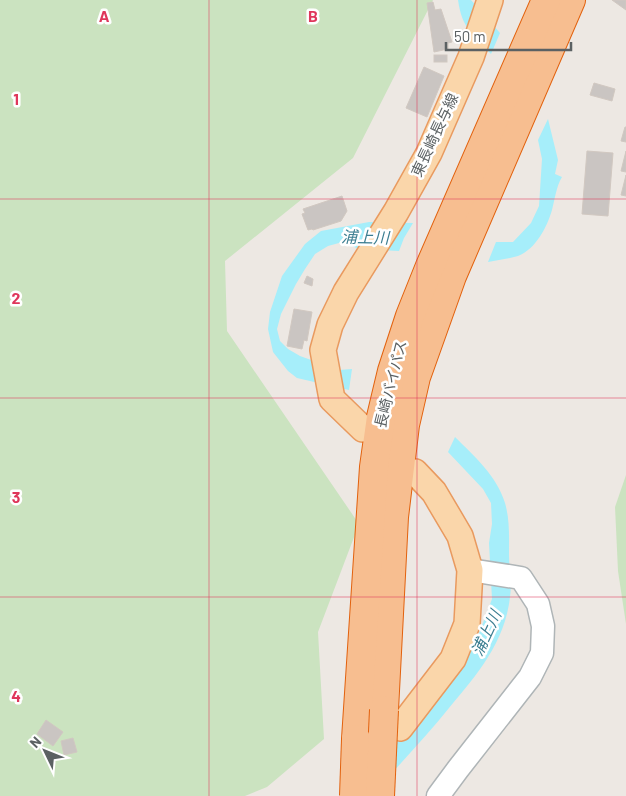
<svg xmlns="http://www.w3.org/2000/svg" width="626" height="796" font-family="Barlow,'Noto Sans JP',sans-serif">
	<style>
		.green { fill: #cbe3c0 }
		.water { fill: #a6eefa }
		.building { fill: #cac5c2; stroke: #d1c8c1 }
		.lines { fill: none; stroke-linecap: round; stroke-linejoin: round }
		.secondary-casing { stroke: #afb5b7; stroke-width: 25 }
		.primary-casing { stroke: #e99a5f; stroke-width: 28 }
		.highway-casing { stroke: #e2610d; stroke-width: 30 }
		.secondary { stroke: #fff; stroke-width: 22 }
		.primary { stroke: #fad6aa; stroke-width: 25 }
		.highway { stroke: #f7be90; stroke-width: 28 }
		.highway-bridge-casing { stroke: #e2610d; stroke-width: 30; stroke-linecap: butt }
		.highway-bridge { stroke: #f7be90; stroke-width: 28 }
		.grid { fill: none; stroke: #df375b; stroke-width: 1; stroke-opacity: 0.55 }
		.labels { text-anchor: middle; stroke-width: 5; stroke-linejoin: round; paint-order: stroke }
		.street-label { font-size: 15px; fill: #5b6163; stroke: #fff }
		.water-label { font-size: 16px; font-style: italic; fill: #3c7e91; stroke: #fff }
		.grid-label { font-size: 16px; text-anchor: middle; font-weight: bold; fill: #df375b; stroke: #fff; stroke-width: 5; stroke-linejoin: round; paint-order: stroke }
	</style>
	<rect width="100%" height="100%" fill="#ede8e3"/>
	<g class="green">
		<polygon points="0,0 433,0 353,158 225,261 227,331 359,524 318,632 324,739 267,787 245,796 0,796"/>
		<polygon points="626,475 626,624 618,571 615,507"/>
	</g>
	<g class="water">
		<path d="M458,0H471L500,33L491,54C472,34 462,28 458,0Z"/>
		<path d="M548,119L558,160L555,174L562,177C556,187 555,199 552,210C547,227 536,249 518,256C508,259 498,260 488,262L496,242H513L531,223L539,206L542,159L538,140Z"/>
		<polygon points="369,222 413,223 404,238 399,251 358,249 351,245 339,243 328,246 315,254 305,269 296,284 281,314 277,329 280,341 288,349 300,356 339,370 352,369 349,390 297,378 288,371 273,352 268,329 270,312 282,276 305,244 321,231"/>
		<path d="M455,437C474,456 497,476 505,503C510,520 509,538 509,555C509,569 512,584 510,597C505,642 477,675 449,708C424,739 397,767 371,796L393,744L465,658L480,631L492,599L489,543L492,524L491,503L483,489L448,452Z"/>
	</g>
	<g class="building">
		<polygon points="612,0 626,0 626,10"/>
		<polygon points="433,2 435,10 441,9 452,42 448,43 448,49 434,52 427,3"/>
		<rect x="434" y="55" width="13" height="7"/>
		<polygon points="424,67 444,76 427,117 406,108"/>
		<polygon points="594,83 615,89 612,101 590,95"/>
		<polygon points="625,127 626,127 626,142 621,141"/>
		<polygon points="587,151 613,153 608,216 582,214"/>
		<polygon points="626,151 626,172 621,171"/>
		<polygon points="626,175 626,196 621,195"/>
		<polygon points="342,196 347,211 341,221 313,230 312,229 308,230 302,214 305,213 303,209"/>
		<polygon points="307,276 313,279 312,286 304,283"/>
		<polygon points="294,309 312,312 307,341 304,340 302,349 287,346"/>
		<polygon points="46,720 63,732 53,746 37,734"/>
		<polygon points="73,738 77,752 64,755 61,741"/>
	</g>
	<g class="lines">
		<defs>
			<polyline id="secondary" points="438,796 458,769 530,677 542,653 543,626 538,604 521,578 470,570"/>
			<g id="primary">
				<polyline points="363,429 332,399 323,350 330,325 346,292 396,212 429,153 471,57 490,0"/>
				<polyline points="400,728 453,659 467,624 470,570 460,536 434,492 415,472"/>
			</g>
			<g id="highway">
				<polyline points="384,710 394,517 405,425 416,377 452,276 571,0"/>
				<polyline points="356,739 374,467 381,417 392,371 410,316 430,266 546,0"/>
			</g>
		</defs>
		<use href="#secondary" class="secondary-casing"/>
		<use href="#primary" class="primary-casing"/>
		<use href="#highway" class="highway-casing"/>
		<use href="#secondary" class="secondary"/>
		<use href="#primary" class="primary"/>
		<use href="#highway" class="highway"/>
		<defs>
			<g id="highway-bridge">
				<polyline points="354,796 356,739"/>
				<polyline points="380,796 384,710"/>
			</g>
		</defs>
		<use href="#highway-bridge" class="highway-bridge-casing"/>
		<use href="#highway-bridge" class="highway-bridge"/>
	</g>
	<path class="grid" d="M209,0V796M417,0V796M0,199H626M0,398H626M0,597H626"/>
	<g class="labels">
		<g class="street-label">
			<text transform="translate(435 135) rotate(-65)" y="5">東長崎長与線</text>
			<text transform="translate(391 384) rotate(-76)" y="5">長崎バイパス</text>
		</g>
		<g class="water-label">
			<text transform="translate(365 237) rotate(1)" y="6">浦上川</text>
			<text transform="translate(486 633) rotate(-65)" y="6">浦上川</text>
		</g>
	</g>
	<g class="grid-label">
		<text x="104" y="22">A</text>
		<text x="313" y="22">B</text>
		<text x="16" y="105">1</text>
		<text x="16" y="304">2</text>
		<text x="16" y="503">3</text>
		<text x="16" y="702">4</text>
	</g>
	<g transform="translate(45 751) rotate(313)" stroke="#ffffff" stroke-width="4" paint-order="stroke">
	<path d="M0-4L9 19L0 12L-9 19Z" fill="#5b6163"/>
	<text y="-8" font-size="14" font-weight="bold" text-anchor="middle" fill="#5b6163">N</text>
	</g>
	<path d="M446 42v8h125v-8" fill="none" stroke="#5b6163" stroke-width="2.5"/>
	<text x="454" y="42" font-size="15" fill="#5b6163" stroke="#ffffff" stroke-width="4" paint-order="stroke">50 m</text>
</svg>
